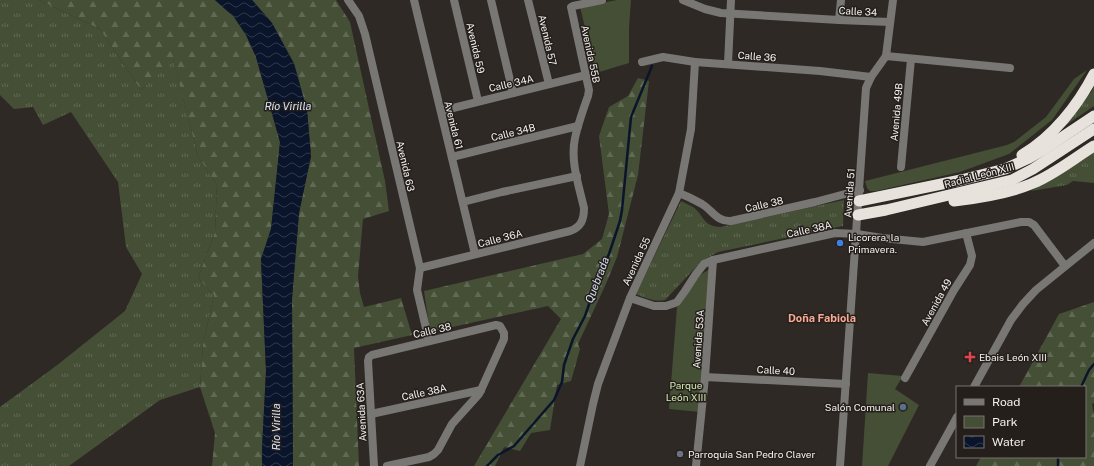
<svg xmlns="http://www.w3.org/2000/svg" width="1094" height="466" font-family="'Public Sans',sans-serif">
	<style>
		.grass { fill: url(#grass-tufts) }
		.forest { fill: url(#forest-firs) }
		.park { fill: #444f36 }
		.water { fill: url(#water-waves) }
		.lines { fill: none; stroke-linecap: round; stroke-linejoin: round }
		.stream { stroke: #0a152b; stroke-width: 2.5 }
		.minor { stroke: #787774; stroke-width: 8 }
		.highway { stroke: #e7e3dc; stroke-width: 11 }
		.shop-dot { fill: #3f7fe0; stroke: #241f1b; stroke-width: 1.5 }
		.health-dot { fill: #e0444e; stroke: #241f1b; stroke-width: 1.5 }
		.service-dot { fill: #5c6f8a; stroke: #241f1b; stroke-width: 1.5 }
		.worship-dot { fill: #6b7280; stroke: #241f1b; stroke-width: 1.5 }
		.labels { text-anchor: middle; stroke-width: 3; stroke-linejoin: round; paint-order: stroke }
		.street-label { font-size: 10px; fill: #f4f1ee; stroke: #241f1b }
		.poi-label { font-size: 10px; fill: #f4f1ee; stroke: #241f1b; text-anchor: start }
		.park-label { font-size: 10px; fill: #d0e9b2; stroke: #241f1b }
		.water-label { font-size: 11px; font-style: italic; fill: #d8e3f7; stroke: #241f1b }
		.neighbourhood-label { font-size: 11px; font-weight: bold; fill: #f9a994; stroke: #241f1b }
	</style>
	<defs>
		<pattern id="grass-tufts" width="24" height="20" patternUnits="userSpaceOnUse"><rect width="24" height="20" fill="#444f36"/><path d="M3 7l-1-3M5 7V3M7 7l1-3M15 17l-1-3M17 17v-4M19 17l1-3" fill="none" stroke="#606953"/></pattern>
		<pattern id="forest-firs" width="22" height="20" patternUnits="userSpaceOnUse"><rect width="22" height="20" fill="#444f36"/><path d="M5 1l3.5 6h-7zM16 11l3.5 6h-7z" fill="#606953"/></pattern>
		<pattern id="water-waves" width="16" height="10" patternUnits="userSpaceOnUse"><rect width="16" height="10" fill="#0a152b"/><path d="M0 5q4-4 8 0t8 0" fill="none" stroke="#2e384a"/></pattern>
	</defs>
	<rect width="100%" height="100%" fill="#2e2925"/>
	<g class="grass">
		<polygon points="0,0 39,0 100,29 141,90 173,58 198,156 217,185 215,232 198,278 214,295 203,345 200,387 160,400 69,466 0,466 0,407 56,366 125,311 142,274 126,247 118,182 71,112 43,125 33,107 14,109 0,95"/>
		<polygon points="1094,84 1094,106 1056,132 1092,91"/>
		<polygon points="1094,152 1094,183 1073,181 1067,185 1031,191"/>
		<path d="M844,200L843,226L718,252L705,259L698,265L665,300C654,302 646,298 636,294L681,201C685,203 689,205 693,207C704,215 703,227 721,227Z"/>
	</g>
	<g class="forest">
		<polygon points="39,0 215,0 234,17 246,35 256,57 280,142 271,229 261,259 266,371 262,448 262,466 212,466 215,433 200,387 203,345 214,295 198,278 215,232 217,185 198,156 173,59 141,90 100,29"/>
		<polygon points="252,0 336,0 350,22 385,181 389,211 363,219 358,276 360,293 364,307 401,298 412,335 354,348 359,466 293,466 292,299 299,213 311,156 307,110 294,63 272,23"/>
		<polygon points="638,78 649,81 638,175 617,257 605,286 578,344 580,349 571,381 557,385 550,430 531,433 520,451 504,447 495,466 474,466 561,319 548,306 430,332 424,291 583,254 602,239 609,214 599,136 609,107 628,96"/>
		<polygon points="1094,302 1094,403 1092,404 1094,415 1094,466 976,466 981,457 1085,457 1085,387 1019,387 1059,314"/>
	</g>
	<g class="park">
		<polygon points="617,0 631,0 629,28 629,63 596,73 580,7"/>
		<polygon points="1087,70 1052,120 1009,154 960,172 876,191 870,191 867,188 865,181 1007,145 1014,142 1046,117 1074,79"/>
		<polygon points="710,269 700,412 669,409 677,307 700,275"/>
		<polygon points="868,373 903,376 895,389 919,405 888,466 862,466"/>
	</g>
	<polygon class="water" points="215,0 252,0 272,23 294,64 307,110 311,156 299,213 292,299 293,466 262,466 262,448 266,371 261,259 271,229 280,142 256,57 246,35 234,17"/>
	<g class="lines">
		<g class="stream">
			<polyline points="1081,387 1089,370 1094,364"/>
			<polyline points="487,466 498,455 514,446 554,400 562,382 564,365 573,339 585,316 594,290 609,254 620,221 622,210 631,117 652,66"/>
			<polyline points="1058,466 1058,457"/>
		</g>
		<g class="minor">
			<polyline points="348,0 359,16 365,34 420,268 417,290 429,341"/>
			<polyline points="414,0 475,254"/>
			<polyline points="454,0 478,101"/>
			<polyline points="491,0 513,93"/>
			<polyline points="528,0 549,84"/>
			<polyline points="683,0 705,9 721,13 839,20 890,22"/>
			<polyline points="839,20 841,0"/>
			<polyline points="886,56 1010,68"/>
			<polyline points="642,62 663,57 695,62 820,71 871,77"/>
			<polyline points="728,64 731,0"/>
			<polyline points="441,111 586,75"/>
			<polyline points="452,157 578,126"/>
			<polyline points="901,167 911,59"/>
			<path d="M679,193C687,196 695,200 702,204C713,211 717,222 731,221L815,202L860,190"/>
			<polyline points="463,202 502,192 577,176"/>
			<path d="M420,268L570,231C581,227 584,220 584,208C579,186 570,161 575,138C578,124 583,110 588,96L589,90L571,7L573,6L602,0"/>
			<polyline points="630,298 654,306 666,306 675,303 677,302 685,291 696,274 704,264 713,260 835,233 857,234 882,238 923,242 1021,222 1029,222 1034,225 1065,266"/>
			<polyline points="705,377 846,384"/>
			<polyline points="905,378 954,290 970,265 972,256 966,233"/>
			<polyline points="974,387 1011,320 1023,304 1036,290 1094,243"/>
			<polyline points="371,414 481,390"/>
			<polyline points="374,466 368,361 369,357 372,355 496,325 500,326 504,333 504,339 481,390 479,394 452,424 438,450 434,454 429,457 387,466"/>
			<polyline points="580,466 593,404 598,384 605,365 630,298 679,193 691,129 695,62"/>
			<polyline points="696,466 705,377 713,260"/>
			<polyline points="840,466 866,88 871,77 886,56 893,0"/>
			<polyline points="930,466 957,417"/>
		</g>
		<g class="highway">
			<path d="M1022,155C1053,137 1078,105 1094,74"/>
			<polyline points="859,201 961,180 1005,169 1029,158 1043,150 1094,116"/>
			<path d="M954,201C979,198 1007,194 1031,184C1054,175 1073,159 1094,146"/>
			<polyline points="858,215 886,210 1012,180 1033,169 1094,129"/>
		</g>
	</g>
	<circle class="shop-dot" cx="840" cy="243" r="4"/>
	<path class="health-dot" d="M968 351h4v4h4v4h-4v4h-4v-4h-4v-4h4z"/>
	<circle class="service-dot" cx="903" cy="407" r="4"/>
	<circle class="worship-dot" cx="680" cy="454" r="4"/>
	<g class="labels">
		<g class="street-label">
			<text transform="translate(858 11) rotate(3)" y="4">Calle 34</text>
			<text transform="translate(548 40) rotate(77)" y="4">Avenida 57</text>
			<text transform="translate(476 48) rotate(77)" y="4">Avenida 59</text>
			<text transform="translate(591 54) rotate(78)" y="4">Avenida 55B</text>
			<text transform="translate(757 56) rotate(4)" y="4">Calle 36</text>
			<text transform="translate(511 83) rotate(-13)" y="4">Calle 34A</text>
			<text transform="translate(896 112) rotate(-85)" y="4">Avenida 49B</text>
			<text transform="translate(454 125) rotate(76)" y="4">Avenida 61</text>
			<text transform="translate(513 132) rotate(-14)" y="4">Calle 34B</text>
			<text transform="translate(406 166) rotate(77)" y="4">Avenida 63</text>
			<text transform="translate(979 175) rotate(-15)" y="4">Radial León XIII</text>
			<text transform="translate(849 193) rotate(-86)" y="4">Avenida 51</text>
			<text transform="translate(764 204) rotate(-13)" y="4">Calle 38</text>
			<text transform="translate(809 229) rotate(-12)" y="4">Calle 38A</text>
			<text transform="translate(500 238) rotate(-14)" y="4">Calle 36A</text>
			<text transform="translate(636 261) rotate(-65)" y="4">Avenida 55</text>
			<text transform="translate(936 302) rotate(-61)" y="4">Avenida 49</text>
			<text transform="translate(432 330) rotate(-13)" y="4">Calle 38</text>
			<text transform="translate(698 339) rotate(-86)" y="4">Avenida 53A</text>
			<text transform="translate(776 370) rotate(3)" y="4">Calle 40</text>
			<text transform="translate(424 392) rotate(-12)" y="4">Calle 38A</text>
			<text transform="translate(361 412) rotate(-93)" y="4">Avenida 63A</text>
		</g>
		<g class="poi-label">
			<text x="848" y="241">Licorera, la<tspan x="848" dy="12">Primavera.</tspan></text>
			<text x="979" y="361">Ebais León XIII</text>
			<text x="895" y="411" text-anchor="end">Salón Comunal</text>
			<text x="688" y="458">Parroquia San Pedro Claver</text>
		</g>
		<g class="park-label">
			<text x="686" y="389">Parque<tspan x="686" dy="12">León XIII</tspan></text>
		</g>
		<g class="water-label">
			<text x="288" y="110">Río Virilla</text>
			<text transform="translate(597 280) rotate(-69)" y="4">Quebrada</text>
			<text transform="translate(276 427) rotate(-90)" y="4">Río Virilla</text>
		</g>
		<g class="neighbourhood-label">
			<text x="822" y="322">Doña Fabiola</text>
		</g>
	</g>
	<rect x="956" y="386" width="130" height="72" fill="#241f1b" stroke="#77736f"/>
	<rect x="964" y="399" width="20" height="6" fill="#787774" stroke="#77736f"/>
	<text x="992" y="406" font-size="12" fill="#f4f1ee">Road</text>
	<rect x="964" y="416" width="20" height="12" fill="#444f36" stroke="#77736f"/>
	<text x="992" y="426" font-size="12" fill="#f4f1ee">Park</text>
	<rect x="964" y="436" width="20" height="12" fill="url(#water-waves)" stroke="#77736f"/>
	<text x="992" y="446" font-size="12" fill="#f4f1ee">Water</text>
</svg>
